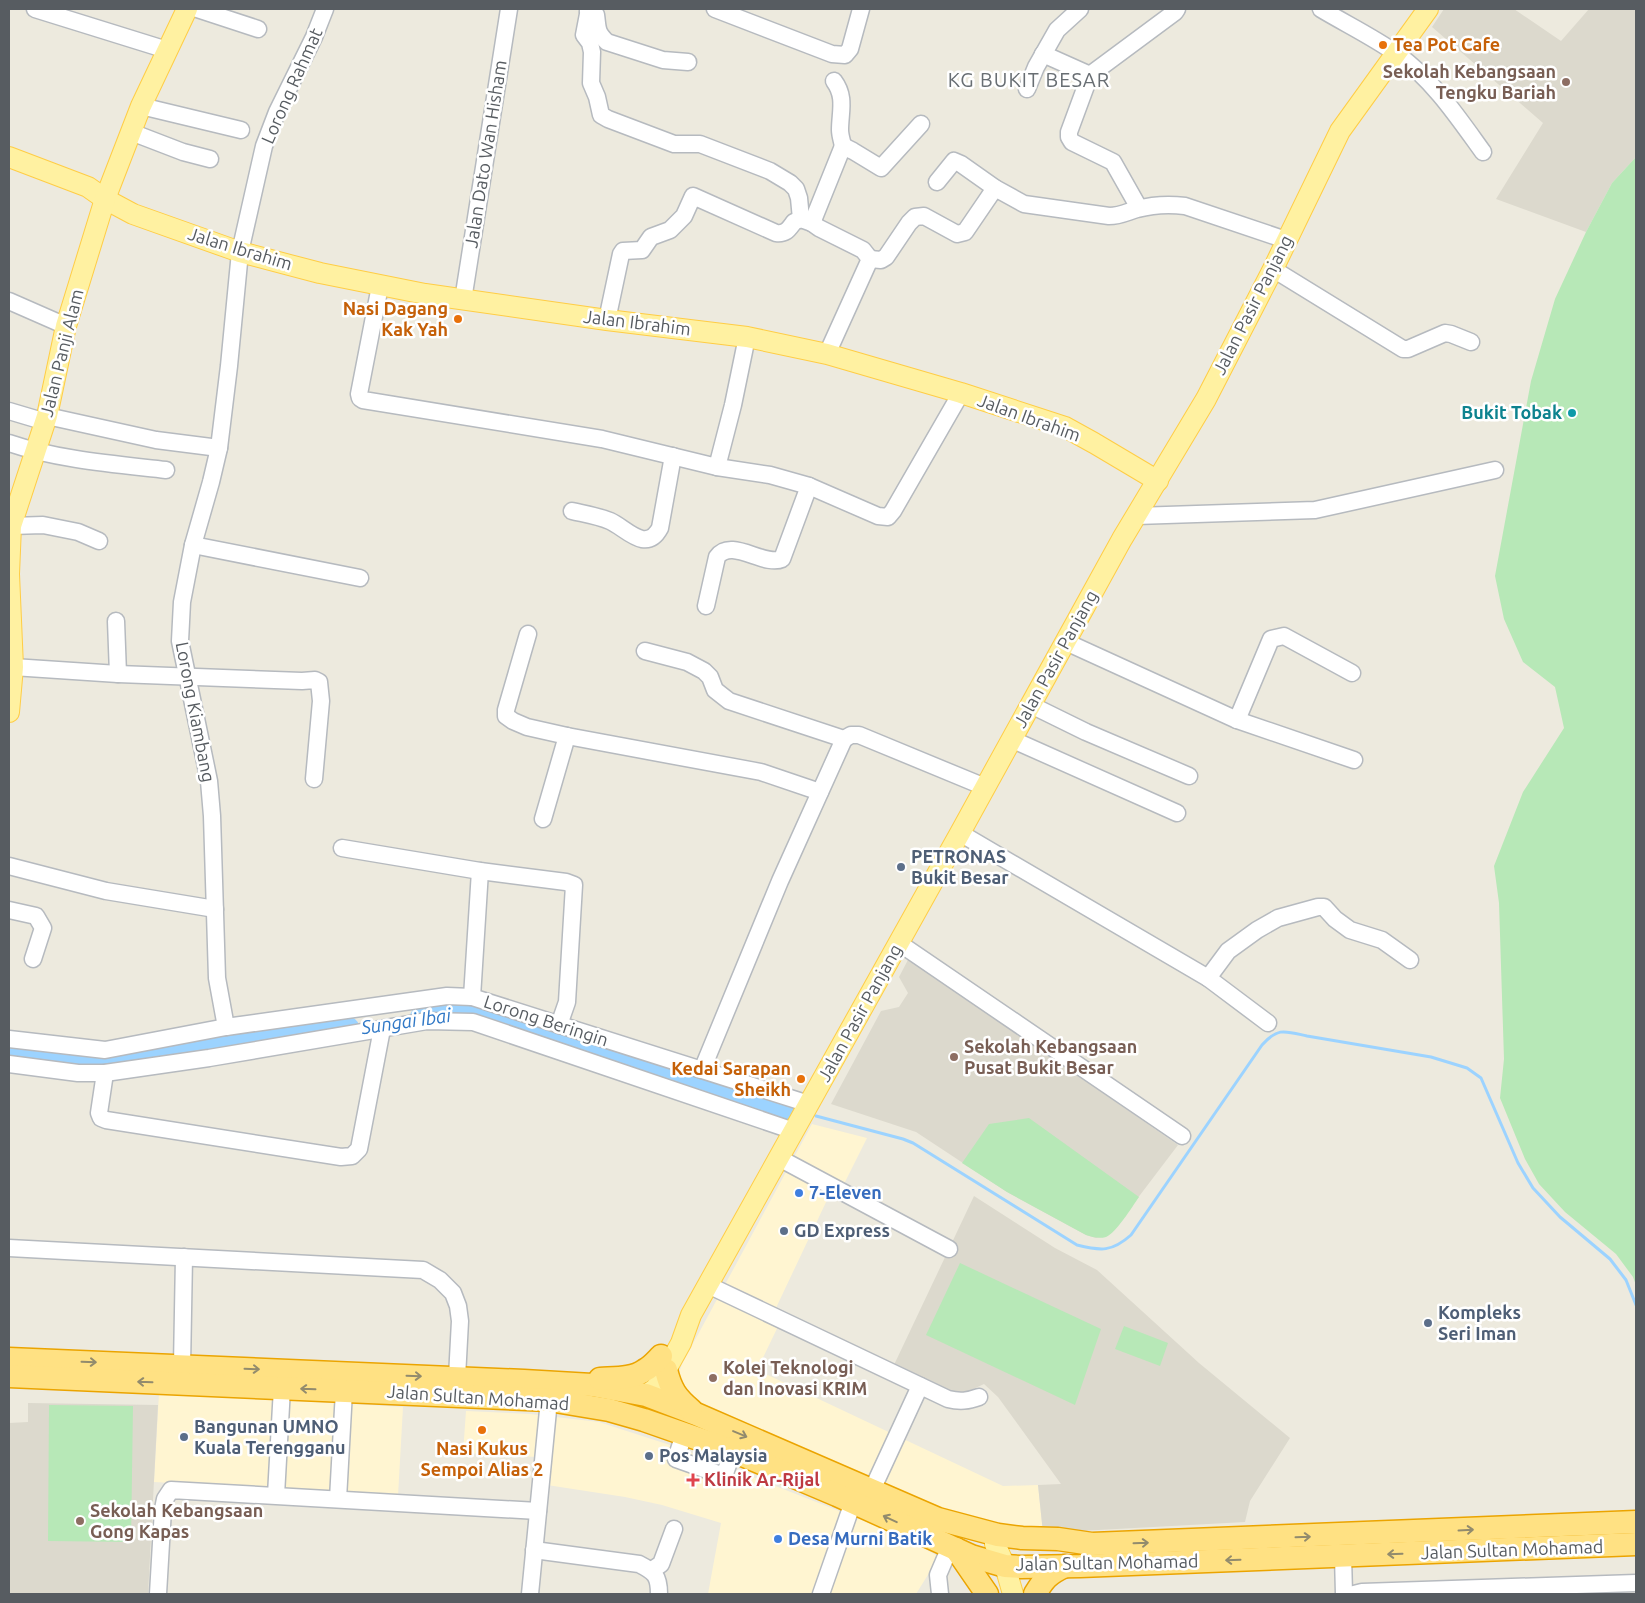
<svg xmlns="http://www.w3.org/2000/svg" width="1645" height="1603" font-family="Ubuntu,sans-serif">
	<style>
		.commercial { fill: #fff5d1 }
		.education { fill: #dcd9cd }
		.green { fill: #b7e8b7 }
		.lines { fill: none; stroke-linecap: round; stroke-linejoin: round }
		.stream { stroke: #9cd3ff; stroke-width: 3 }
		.river { stroke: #9cd3ff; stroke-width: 20 }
		.minor-casing { stroke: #b6babf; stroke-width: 19 }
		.major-casing { stroke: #ffcd45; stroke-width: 22 }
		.highway-casing { stroke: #eba400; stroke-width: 25 }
		.minor { stroke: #fff; stroke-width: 16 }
		.major { stroke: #fff1a1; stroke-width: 20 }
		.highway { stroke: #ffe183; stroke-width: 22 }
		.oneway { stroke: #928b6d }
		.food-dot { fill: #e8710a; stroke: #fff; stroke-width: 2 }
		.education-dot { fill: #8d6e63; stroke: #fff; stroke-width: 2 }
		.culture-dot { fill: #0f9aa8; stroke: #fff; stroke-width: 2 }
		.service-dot { fill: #5c6f8a; stroke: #fff; stroke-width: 2 }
		.shop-dot { fill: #3f7fe0; stroke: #fff; stroke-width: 2 }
		.health-dot { fill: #e0444e; stroke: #fff; stroke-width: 2 }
		.labels { text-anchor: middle; stroke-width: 5; stroke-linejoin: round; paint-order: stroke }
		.food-label { font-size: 18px; font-weight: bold; fill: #c56008; stroke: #fff; text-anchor: end }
		.education-label { font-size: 18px; font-weight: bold; fill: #785e54; stroke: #fff; text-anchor: start }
		.street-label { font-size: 18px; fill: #575c61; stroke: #fff }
		.culture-label { font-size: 18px; font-weight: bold; fill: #0d838f; stroke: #fff; text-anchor: end }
		.service-label { font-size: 18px; font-weight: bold; fill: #4e5e75; stroke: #fff; text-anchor: start }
		.shop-label { font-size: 18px; font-weight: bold; fill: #366cbe; stroke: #fff; text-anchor: start }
		.health-label { font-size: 18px; font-weight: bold; fill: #be3a42; stroke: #fff; text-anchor: start }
		.water-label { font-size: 19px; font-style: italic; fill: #3078c6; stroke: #fff }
		.quarter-label { font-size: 20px; letter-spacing: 1px; fill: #686e73; stroke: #fff }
	</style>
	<rect width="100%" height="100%" fill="#edeade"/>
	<g class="commercial">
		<polygon points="812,1124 867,1138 844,1184 836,1181 775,1310 784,1314 757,1370 1003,1486 1038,1485 1043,1533 978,1524 689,1398 677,1379 682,1364"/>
		<polygon points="159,1393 403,1407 398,1496 154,1482"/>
		<polygon points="466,1411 530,1414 599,1422 673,1446 903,1536 939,1557 916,1594 708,1594 721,1523 662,1505 625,1497 547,1485 537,1457 463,1453"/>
	</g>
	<g class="education">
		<polygon points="1444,9 1514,9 1561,41 1589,9 1636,9 1636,157 1612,183 1586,232 1496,199 1543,123 1432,27"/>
		<polygon points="909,958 1178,1145 1112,1232 1106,1236 1096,1238 1086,1235 1007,1192 916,1132 831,1104 881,1011 899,1007 908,993 899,977"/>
		<polygon points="974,1196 1055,1248 1097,1270 1199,1363 1290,1438 1250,1501 1245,1522 1043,1533 1038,1485 1061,1484 998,1397 984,1384 956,1397 893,1367"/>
		<polygon points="28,1403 158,1405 148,1594 9,1594 9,1423 28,1422"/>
	</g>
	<g class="green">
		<polygon points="1636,157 1636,1285 1633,1277 1616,1254 1565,1212 1539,1184 1525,1159 1500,1098 1504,1059 1499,903 1494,866 1523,792 1564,728 1555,687 1523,662 1504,619 1495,576 1531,381 1555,299 1586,232 1612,183"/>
		<path d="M1029,1118L1139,1197C1132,1207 1116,1233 1106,1237C1099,1239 1092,1237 1086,1235L1007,1192L962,1163L989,1124Z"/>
		<polygon points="960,1263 1101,1329 1075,1405 926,1335"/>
		<polygon points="1124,1326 1168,1343 1160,1366 1115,1349"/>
		<polygon points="49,1405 133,1406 131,1542 48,1541"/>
	</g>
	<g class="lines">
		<path class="stream" d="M816,1116L903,1139L913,1143L1077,1245C1101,1251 1112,1252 1131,1235L1262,1045C1278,1027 1285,1031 1307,1036L1431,1057L1467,1068L1481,1078L1518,1163L1533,1188L1560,1217L1610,1259L1626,1280L1636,1305"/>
		<g class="river">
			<path d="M420,1017C441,1014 461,1011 482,1014L792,1112"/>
			<polyline points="9,1053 70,1062 110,1063 349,1027"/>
		</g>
		<defs>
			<g id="minor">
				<polyline points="35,9 167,50"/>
				<polyline points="197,9 258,29"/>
				<polyline points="589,9 584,35 590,43 592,52 591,83 597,97 601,115 608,119 674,144 700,144 770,171 790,183 796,189 799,198 801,219"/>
				<polyline points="715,9 832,54 845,55 850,49 861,9"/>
				<path d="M1321,9C1346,24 1373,37 1397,54C1433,80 1457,116 1483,152"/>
				<path d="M588,11L596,15C598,28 596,32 607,42L663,60L688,62"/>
				<polyline points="1043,54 1090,75 1175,12 1177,9"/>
				<polyline points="1090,75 1069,132 1069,137 1072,142 1113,162 1139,208"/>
				<path d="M834,81C846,97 840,112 840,130C840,135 842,141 843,146"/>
				<polyline points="1027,89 1036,67 1057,30 1080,9"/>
				<polyline points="141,106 241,130"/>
				<polyline points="131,132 183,152 210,159"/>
				<path d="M937,182L954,161L961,164L995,188L1024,204L1109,216C1120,216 1127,212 1137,209C1152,205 1170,204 1185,206L1286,240"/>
				<polyline points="812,223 819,228 863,250 870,259 827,354"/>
				<polyline points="870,259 881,260 886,257 909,223 915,217 924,216 957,234 965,232 995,188"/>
				<polyline points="1273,269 1403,349 1408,349 1445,333 1451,334 1471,342"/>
				<polyline points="380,286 359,394 360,398 363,400 602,439 717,467 770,475 809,486 878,516 888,517 893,511 961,393"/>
				<polyline points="463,300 509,9"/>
				<polyline points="9,301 66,326"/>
				<path d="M607,320L621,254L623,251L642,250L651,237L670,230L684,216L693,196L776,233C786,234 788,230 794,222L801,219L812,223L843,146L853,151L881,168L921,124"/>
				<polyline points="9,411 46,422"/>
				<polyline points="47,416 156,440 219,448"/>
				<path d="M9,443C59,460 113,464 166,470"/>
				<polyline points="717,467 733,405 747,337"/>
				<path d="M572,511C585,514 598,516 610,521C626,528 646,554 660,528L673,456"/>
				<polyline points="1136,516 1315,510 1495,470"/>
				<polyline points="11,526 43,525 78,532 99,541"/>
				<polyline points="193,545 360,578"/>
				<path d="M706,606L717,557C731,537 764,567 782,559L809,486"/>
				<polyline points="116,621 118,674"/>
				<polyline points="528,634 506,710 506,716 513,721 527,727 567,736 761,772 820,792"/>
				<polyline points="1066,642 1237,720 1354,760"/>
				<polyline points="645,651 687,662 704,671 710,677 715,690 729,701 844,739 851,735 859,735 985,787"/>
				<polyline points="13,667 118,674 302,681 315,680 319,682 321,701 314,779"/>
				<polyline points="1031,705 1086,732 1189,776"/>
				<polyline points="1237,720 1271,639 1284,636 1352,673"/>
				<polyline points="1011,739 1177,813"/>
				<polyline points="543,819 567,736"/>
				<polyline points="960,833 1208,978 1268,1023"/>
				<polyline points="342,848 480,871 566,882 574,885 567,1002 559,1025"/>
				<polyline points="9,866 106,891 215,909"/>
				<polyline points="9,910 36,916 43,928 33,959"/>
				<polyline points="899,943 1182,1136"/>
				<polyline points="1208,978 1228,951 1257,930 1278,918 1318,907 1324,907 1335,919 1350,930 1382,940 1410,960"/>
				<polyline points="472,997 480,871"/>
				<polyline points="226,1027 217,978 212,816 209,781 180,641 182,602 193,545 211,482 219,448 229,366 240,252 264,146 277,112 314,37 325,9"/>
				<polyline points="9,1039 105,1050 226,1027 447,996 472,997 809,1104"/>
				<polyline points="9,1064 78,1073 105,1073 209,1058 427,1021 473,1022 794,1131"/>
				<polyline points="702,1070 780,881 844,739"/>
				<polyline points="105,1073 99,1113 101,1118 106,1120 341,1157 352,1156 359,1149 382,1029"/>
				<polyline points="779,1158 949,1249"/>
				<polyline points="9,1248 423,1270 440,1280 453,1293 458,1306 460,1321 457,1377"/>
				<path d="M708,1285L948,1399C960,1402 968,1401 979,1397"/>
				<polyline points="182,1366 184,1257"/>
				<polyline points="684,1434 676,1459 724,1476 733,1451"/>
				<polyline points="872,1490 920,1386"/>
				<polyline points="276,1495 282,1388"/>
				<polyline points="338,1499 344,1391"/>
				<path d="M534,1550L639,1564C655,1572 659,1576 659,1594"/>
				<polyline points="1343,1556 1344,1594"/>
				<polyline points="652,1570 661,1564 674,1529"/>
				<polyline points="158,1594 163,1509 165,1499 171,1490 538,1511"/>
				<polyline points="530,1594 549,1400"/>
				<polyline points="821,1594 853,1502"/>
				<polyline points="940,1594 938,1575 950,1547"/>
				<polyline points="1354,1594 1362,1592 1636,1583"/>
			</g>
			<g id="major">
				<polyline points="9,157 88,187 105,199 133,214 240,252 320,273 425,294 607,320 747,337 827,354 961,393 1065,427 1094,443 1158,481"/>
				<polyline points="9,712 13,667 9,574 11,526 47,416 66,326 105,199 141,106 187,9"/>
				<polyline points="646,1395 656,1388 681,1343 691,1315 960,833 1122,539 1206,399 1273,269 1340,131 1428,9"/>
				<polyline points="995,1544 1005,1566 1013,1594"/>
			</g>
			<g id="highway">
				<polyline points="9,1359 524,1381 592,1385 646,1395 696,1414 938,1519 998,1535 1022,1538 1058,1539 1092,1544 1636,1522"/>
				<path d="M666,1370C671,1390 676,1397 691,1410"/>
				<polyline points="9,1376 549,1400 609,1410 644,1420 733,1451 837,1495 971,1556 1005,1566 1021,1567 1080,1566 1636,1544"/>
				<path d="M600,1379C615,1378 633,1379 645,1370C651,1367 656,1361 661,1356"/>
				<polyline points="956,1549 987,1594"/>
				<path d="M1035,1594C1044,1579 1048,1574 1065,1566"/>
			</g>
		</defs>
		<use href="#minor" class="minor-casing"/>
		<use href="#major" class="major-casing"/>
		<use href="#highway" class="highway-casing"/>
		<use href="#minor" class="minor"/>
		<use href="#major" class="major"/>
		<use href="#highway" class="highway"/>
	</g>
	<defs><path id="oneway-shaft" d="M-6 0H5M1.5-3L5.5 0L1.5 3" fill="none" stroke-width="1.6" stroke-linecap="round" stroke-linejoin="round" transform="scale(1.25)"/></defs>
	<g class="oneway">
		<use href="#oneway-shaft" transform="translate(89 1362) rotate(2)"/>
		<use href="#oneway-shaft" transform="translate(252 1369) rotate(2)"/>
		<use href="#oneway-shaft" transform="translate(414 1376) rotate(2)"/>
		<use href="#oneway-shaft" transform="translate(145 1382) rotate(-178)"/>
		<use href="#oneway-shaft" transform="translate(308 1389) rotate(-178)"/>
		<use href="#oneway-shaft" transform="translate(740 1434) rotate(23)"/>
		<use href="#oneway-shaft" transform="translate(890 1519) rotate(-155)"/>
		<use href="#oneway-shaft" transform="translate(1466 1530) rotate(-3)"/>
		<use href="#oneway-shaft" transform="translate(1303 1537) rotate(-2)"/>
		<use href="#oneway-shaft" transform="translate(1141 1543) rotate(-2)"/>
		<use href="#oneway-shaft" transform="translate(1395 1554) rotate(178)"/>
		<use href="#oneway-shaft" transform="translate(1233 1560) rotate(178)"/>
	</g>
	<g class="food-dot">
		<circle cx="1383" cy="45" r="5"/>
		<circle cx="458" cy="319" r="5"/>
		<circle cx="801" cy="1079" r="5"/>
		<circle cx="482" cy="1430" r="5"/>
	</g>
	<g class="education-dot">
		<circle cx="1566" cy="82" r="5"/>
		<circle cx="954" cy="1057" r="5"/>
		<circle cx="713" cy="1378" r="5"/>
		<circle cx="80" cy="1521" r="5"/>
	</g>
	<circle class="culture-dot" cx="1572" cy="413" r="5"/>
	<g class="service-dot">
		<circle cx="901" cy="867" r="5"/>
		<circle cx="784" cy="1231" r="5"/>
		<circle cx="1428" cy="1323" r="5"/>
		<circle cx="184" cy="1437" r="5"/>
		<circle cx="649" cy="1456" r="5"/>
	</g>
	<g class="shop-dot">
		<circle cx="799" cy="1193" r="5"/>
		<circle cx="778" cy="1539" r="5"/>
	</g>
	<path class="health-dot" d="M690.5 1472.5h5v5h5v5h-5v5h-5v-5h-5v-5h5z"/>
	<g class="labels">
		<g class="food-label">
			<text x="1393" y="51" text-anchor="start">Tea Pot Cafe</text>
			<text x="448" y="315">Nasi Dagang<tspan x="448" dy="21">Kak Yah</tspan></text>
			<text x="791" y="1075">Kedai Sarapan<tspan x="791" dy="21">Sheikh</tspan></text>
			<text x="482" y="1455" text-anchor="middle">Nasi Kukus<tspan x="482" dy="21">Sempoi Alias 2</tspan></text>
		</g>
		<g class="education-label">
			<text x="1556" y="78" text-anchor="end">Sekolah Kebangsaan<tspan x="1556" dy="21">Tengku Bariah</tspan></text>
			<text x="964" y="1053">Sekolah Kebangsaan<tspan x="964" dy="21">Pusat Bukit Besar</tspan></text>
			<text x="723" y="1374">Kolej Teknologi<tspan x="723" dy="21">dan Inovasi KRIM</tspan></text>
			<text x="90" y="1517">Sekolah Kebangsaan<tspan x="90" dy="21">Gong Kapas</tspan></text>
		</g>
		<g class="street-label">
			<text transform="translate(292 86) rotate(-66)" y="6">Lorong Rahmat</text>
			<text transform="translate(486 154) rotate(-81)" y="6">Jalan Dato Wan Hisham</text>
			<text transform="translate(240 249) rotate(17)" y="6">Jalan Ibrahim</text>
			<text transform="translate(1253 305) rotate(-63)" y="6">Jalan Pasir Panjang</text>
			<text transform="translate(637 323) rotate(7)" y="6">Jalan Ibrahim</text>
			<text transform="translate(62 353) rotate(-76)" y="6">Jalan Panji Alam</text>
			<text transform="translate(1029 418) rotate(20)" y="6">Jalan Ibrahim</text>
			<text transform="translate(1056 659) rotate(-61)" y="6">Jalan Pasir Panjang</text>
			<text transform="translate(195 712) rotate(79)" y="6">Lorong Kiambang</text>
			<text transform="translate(860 1013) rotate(-61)" y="6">Jalan Pasir Panjang</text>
			<text transform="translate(546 1021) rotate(18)" y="6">Lorong Beringin</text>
			<text transform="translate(478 1398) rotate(4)" y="6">Jalan Sultan Mohamad</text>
			<text transform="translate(1512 1550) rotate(-2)" y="6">Jalan Sultan Mohamad</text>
			<text transform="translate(1107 1563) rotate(-1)" y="6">Jalan Sultan Mohamad</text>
		</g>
		<g class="culture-label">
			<text x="1562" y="419">Bukit Tobak</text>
		</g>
		<g class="service-label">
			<text x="911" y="863">PETRONAS<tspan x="911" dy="21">Bukit Besar</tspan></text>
			<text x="794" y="1237">GD Express</text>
			<text x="1438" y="1319">Kompleks<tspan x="1438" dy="21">Seri Iman</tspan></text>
			<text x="194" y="1433">Bangunan UMNO<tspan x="194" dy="21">Kuala Terengganu</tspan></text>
			<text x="659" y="1462">Pos Malaysia</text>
		</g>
		<g class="shop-label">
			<text x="809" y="1199">7-Eleven</text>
			<text x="788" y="1545">Desa Murni Batik</text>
		</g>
		<g class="health-label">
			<text x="704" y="1486">Klinik Ar-Rijal</text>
		</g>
		<g class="water-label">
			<text transform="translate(406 1021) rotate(-8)" y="7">Sungai Ibai</text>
		</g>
		<g class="quarter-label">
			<text x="1029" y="87">KG BUKIT BESAR</text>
		</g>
	</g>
	<rect width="1645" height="1603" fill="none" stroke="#575c61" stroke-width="20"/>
</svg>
